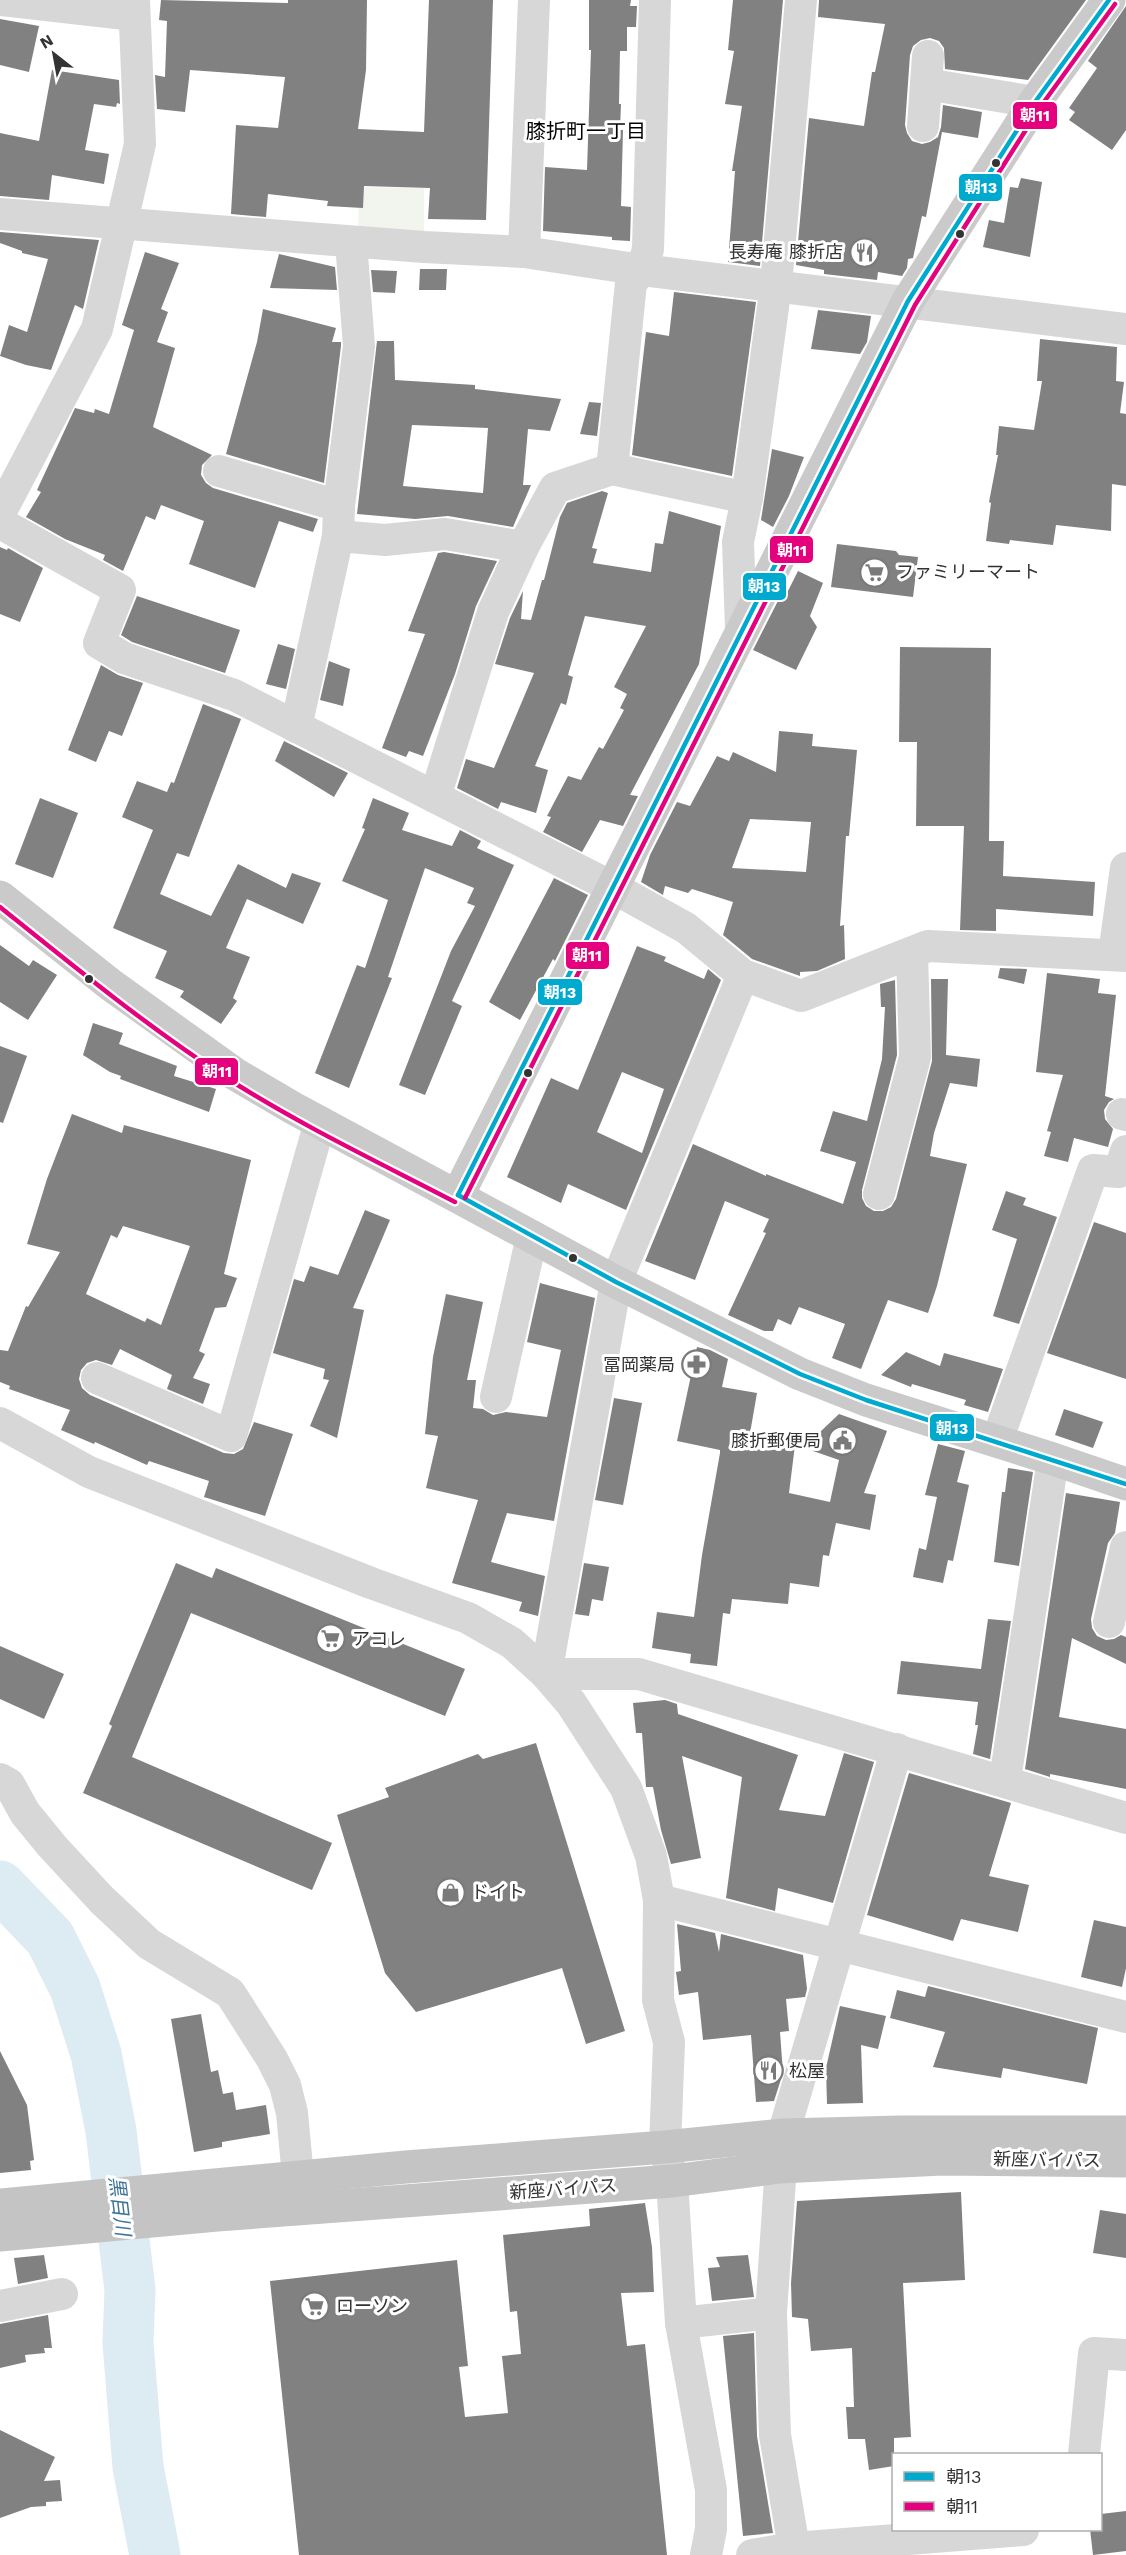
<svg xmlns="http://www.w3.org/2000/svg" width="1126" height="2555" font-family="'Work Sans','Noto Sans JP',sans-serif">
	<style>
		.green { fill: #f1f5ed }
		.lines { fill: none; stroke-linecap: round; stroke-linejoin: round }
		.river { stroke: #ddebf3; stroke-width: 51 }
		.building { fill: #818181; fill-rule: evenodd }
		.minor { stroke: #d7d7d7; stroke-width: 32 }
		.major { stroke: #cacaca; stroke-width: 33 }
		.highway { stroke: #c4c4c4; stroke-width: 33 }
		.bus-1-casing { stroke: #fff; stroke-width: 9 }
		.bus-2-casing { stroke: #fff; stroke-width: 9 }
		.bus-1 { stroke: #00a9ce; stroke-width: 4.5 }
		.bus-2 { stroke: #e5007d; stroke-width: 4.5 }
		.bus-dot { fill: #333; stroke: #fff; stroke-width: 2 }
		.labels { text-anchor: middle; stroke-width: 6; stroke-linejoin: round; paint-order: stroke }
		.poi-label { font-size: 18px; fill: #333; stroke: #fff; text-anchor: start }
		.street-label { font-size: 18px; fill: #333; stroke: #fff }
		.neighbourhood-label { font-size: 20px; fill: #000; stroke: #fff }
		.water-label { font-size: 20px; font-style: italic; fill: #3f7597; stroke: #fff }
		.line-badge { stroke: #fff; stroke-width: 2 }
		.badge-label { font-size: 16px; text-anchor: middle; font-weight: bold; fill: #fff }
	</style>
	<rect width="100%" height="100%" fill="#fff"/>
	<polygon class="green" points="359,187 424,188 424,247 358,231"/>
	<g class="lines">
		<polyline class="river" points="0,1886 50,1938 75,1988 96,2054 111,2131 130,2290 128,2343 138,2467 155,2555"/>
	</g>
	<g class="building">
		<polygon points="161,0 288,3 288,0 367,0 366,70 358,129 424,132 429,0 493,0 486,220 428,219 430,188 364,186 363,208 327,206 328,201 268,194 266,217 231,214 236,125 278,128 285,77 190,70 185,112 157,109 155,75 165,77 167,21 159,20"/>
		<polygon points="589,0 631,0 630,6 637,6 636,27 627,27 627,51 620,51 619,104 621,104 620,130 623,130 621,206 631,207 630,241 612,240 612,237 543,231 545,167 587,170 591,50 589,50"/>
		<polygon points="733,0 783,0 760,266 728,262 735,171 732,171 742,106 725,104 734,51 728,50"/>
		<polygon points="819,0 1086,0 1028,80 945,69 944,48 939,41 930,38 921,40 913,46 910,55 905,125 907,133 912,141 922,144 930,142 938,137 941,127 943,105 982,112 978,138 942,132 926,217 922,216 913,258 908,259 907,268 902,276 878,272 877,280 824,274 824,270 796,265 809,118 864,126 872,72 875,72 885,24 818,17"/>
		<polygon points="1126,6 1126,130 1112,150 1069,120 1075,112 1069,108 1097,68 1088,61"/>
		<polygon points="0,19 39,26 29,72 0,65"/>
		<polygon points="52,70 119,80 120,104 117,103 116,107 94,104 85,150 109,154 104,184 52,175 49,200 0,196 0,133 39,141"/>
		<polygon points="1021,178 1042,182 1030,257 983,247 989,220 1004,223 1010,187 1018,188"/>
		<polygon points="0,232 99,240 83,309 75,305 51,370 26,365 0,356 9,325 27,332 48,259 22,253 22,251 0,243"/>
		<polygon points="145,252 179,263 161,309 168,312 157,342 175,348 153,427 212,455 202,465 201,475 206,483 213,488 318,519 313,532 279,521 255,588 189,564 204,521 161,505 155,520 146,516 123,571 103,560 105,555 65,539 26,517 41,492 37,490 75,408 94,413 95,409 109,414 134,330 122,325"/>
		<polygon points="279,254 335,267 337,290 270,288"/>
		<polygon points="420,269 447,269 446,290 419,290"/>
		<polygon points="371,270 397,271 395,293 373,292"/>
		<polygon points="674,292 756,302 732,476 632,455 646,332 669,336"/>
		<polygon points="263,309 336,328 332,342 341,342 341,346 324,483 226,454 257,342"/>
		<polygon points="818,310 871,316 867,342 860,354 811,349"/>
		<polygon points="1040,339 1117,347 1116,381 1124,382 1120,413 1126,414 1126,486 1112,484 1111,531 1056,525 1053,545 1010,540 1009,544 986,541 991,503 989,502 998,455 996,455 999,426 1034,430 1042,381 1037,381"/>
		<path d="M377,341H394L395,380L475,385V389L561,399L550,431L528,429L523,485H531L513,527L448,516L415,519L357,514ZM412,425L488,428L483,493L403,486Z"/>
		<polygon points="589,402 601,403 597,436 580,434"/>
		<polygon points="772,449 804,457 789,496 773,527 761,520"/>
		<polygon points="602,491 608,493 592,548 597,549 593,563 651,572 655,543 663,544 669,511 721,526 699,664 630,795 638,796 623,826 600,820 582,852 543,832 551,817 547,816 568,776 581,780 599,747 603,749 624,710 620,708 627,694 614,687 646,626 585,616 568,675 573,677 566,705 561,703 535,766 548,770 536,813 501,802 498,809 457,788 466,759 494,768 534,673 495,664 510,618 523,591 521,619 531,620 542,580 544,580 560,517 567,503"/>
		<polygon points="837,544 896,551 899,555 918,557 913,597 831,587"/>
		<polygon points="0,547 7,550 8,548 43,568 20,622 0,614"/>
		<polygon points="444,552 497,561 476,606 455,674 423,756 409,751 406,757 382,748 425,634 408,631 438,553"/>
		<polygon points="798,571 823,583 810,616 817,627 796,670 753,650 783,591 787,593"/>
		<polygon points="137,596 240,630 225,673 132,642 121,635"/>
		<polygon points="278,644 295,649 286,689 266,684"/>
		<polygon points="900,647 991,648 989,841 1004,841 1003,876 1095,882 1093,916 996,909 996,931 960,930 964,826 916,826 917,742 899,742"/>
		<polygon points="329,661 350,669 343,706 320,700"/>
		<polygon points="101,665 118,675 143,683 122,736 109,731 96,762 68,750"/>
		<polygon points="203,704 241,719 189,857 177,853 160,894 211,916 238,864 286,888 292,873 321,883 303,924 247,899 226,948 250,957 233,998 237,1001 221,1024 180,997 184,991 155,978 167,951 113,928 153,830 122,817 137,781 167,792 171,782 174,783"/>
		<path d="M779,731L813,734L812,746L857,750L849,836H846L840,926L844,925L845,959L817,971L800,972V976L752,959L723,935L733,902L692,889L688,893L665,886L663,895L641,882L650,855L677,802L690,806L717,756L729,761L733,752L776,772ZM750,819L811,822L806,872L732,868Z"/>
		<polygon points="284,741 348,773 334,797 275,761"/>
		<polygon points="40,798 78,813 53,878 15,864"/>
		<polygon points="373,798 409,813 402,830 452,846 460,830 481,841 477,848 514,865 452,1001 462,1006 425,1095 399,1085 451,951 475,906 467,903 474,888 425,868 388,977 392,978 349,1088 315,1073 357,965 365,968 388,900 342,881 365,829 362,828"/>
		<polygon points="554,878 588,895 555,961 553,959 520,1020 489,1002"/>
		<polygon points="0,945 29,966 33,960 57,975 28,1020 0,1002"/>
		<path d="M637,946L666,957L664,961L704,979L708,969L721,980L626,1210L568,1184L561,1203L507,1177L551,1078L578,1090ZM622,1072L664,1089L642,1153L597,1132Z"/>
		<polygon points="1000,968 1027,969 1024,984 998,978"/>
		<polygon points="1047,973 1100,979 1098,993 1116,995 1105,1096 1114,1099 1109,1102 1104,1110 1105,1119 1113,1129 1108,1147 1074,1138 1068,1162 1044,1156 1051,1132 1047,1131 1063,1075 1036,1072"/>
		<polygon points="931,979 948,979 946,1055 980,1059 977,1087 950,1083 934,1133 930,1156 967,1164 937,1286 928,1313 888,1300 861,1369 832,1358 845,1324 799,1307 791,1325 778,1319 773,1331 764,1331 728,1315 766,1233 763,1232 769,1219 725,1201 695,1280 645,1261 693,1144 766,1176 766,1174 843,1204 856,1162 820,1151 833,1111 867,1121 882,1059 885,1007 881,1007 880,984 895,980 897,1055 862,1190 862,1198 866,1206 874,1211 883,1211 891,1207 896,1199 932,1061"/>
		<polygon points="93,1023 123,1033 119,1044 177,1066 174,1076 216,1089 209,1112 120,1079 121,1076 110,1072 83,1055"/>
		<polygon points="0,1046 27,1056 3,1123 0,1122"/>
		<path d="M72,1114L122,1133L124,1125L251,1160L224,1274L237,1278L226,1307L215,1308L199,1351L205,1354L193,1378L210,1384L203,1404L167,1389L172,1375L120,1349L112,1365L96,1360L87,1363L81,1370L79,1379L82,1388L90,1395L224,1453L234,1454L243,1449L254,1422L293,1434L265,1516L204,1497L209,1481L149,1461L147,1465L95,1442L94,1444L61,1430L70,1410L9,1389L10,1386L0,1382V1350L8,1351L26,1306L28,1307L60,1252L27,1244L47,1179ZM123,1226L190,1246L161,1325L147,1318L145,1322L86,1294L111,1235L117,1238Z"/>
		<polygon points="1006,1191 1026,1198 1023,1205 1057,1217 1019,1324 993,1316 1017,1239 992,1230"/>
		<polygon points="365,1210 390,1220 353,1308 364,1310 337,1438 310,1426 329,1380 323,1379 325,1369 273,1353 294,1279 304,1282 310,1266 338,1275"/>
		<polygon points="1094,1222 1126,1233 1126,1379 1047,1353"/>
		<polygon points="540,1283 595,1298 554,1521 507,1513 491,1562 545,1576 538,1616 519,1611 522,1602 452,1583 478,1500 426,1488 438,1436 425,1434 433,1357 446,1294 483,1302 467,1380 476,1380 473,1408 483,1409 493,1415 506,1412 547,1417 561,1350 527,1342"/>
		<polygon points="697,1347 710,1350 728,1359 722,1387 757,1393 749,1439 795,1445 789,1493 830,1502 839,1460 813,1451 820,1432 839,1414 887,1431 864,1493 876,1495 870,1530 836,1523 829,1556 823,1555 819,1587 790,1583 788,1604 732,1599 730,1614 723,1613 717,1666 690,1663 691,1654 652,1648 657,1612 694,1617 702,1555 720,1453 720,1450 677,1441"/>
		<polygon points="906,1352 940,1366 944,1353 1003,1369 988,1412 964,1405 966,1400 912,1384 911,1387 881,1375"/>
		<polygon points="614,1398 642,1403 623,1505 595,1500"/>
		<polygon points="1064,1409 1103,1422 1093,1448 1055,1435"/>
		<polygon points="938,1444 965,1451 957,1482 969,1485 953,1561 948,1560 943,1583 913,1577 919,1548 926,1550 937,1497 925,1495"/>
		<polygon points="1008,1468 1033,1472 1019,1566 994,1562 1002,1492 1005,1492"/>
		<polygon points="1066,1493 1120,1502 1115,1533 1108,1543 1091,1619 1092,1628 1097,1636 1106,1640 1114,1639 1121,1635 1126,1637 1126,1664 1072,1638 1059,1717 1126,1729 1126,1789 1050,1774 1050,1777 1025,1769"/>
		<polygon points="176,1563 212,1578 216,1568 465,1669 445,1716 191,1613 132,1757 332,1843 312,1890 83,1793 112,1726 109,1724"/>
		<polygon points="584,1563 609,1567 603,1601 592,1599 589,1616 575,1614"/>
		<polygon points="988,1619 1011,1621 990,1759 973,1754 978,1725 975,1725 978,1702 897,1694 901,1661 981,1669"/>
		<polygon points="0,1646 64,1674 44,1719 0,1699"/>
		<polygon points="665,1700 677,1704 678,1714 798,1755 779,1810 825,1816 844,1753 874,1762 833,1903 778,1888 775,1911 726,1898 742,1777 682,1756 701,1858 671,1864 661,1830 653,1787 646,1787 642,1733 636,1733 633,1703"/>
		<polygon points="536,1743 625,2031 586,2044 562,1968 416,2012 385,1973 337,1815 389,1797 385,1788 478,1754 483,1759"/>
		<polygon points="909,1773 1011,1803 989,1876 1029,1885 1018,1932 961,1919 953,1941 867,1915"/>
		<polygon points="1094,1920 1126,1927 1126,1968 1122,1987 1081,1977"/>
		<polygon points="677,1924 715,1933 719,1952 721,1934 803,1955 807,1989 805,1997 786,1999 789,2031 780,2032 783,2073 774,2101 756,2102 751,2035 703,2040 698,1992 679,1995 676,1972 681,1971"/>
		<polygon points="928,1986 1098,2028 1087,2084 1003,2068 1001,2078 933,2067 945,2032 890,2018 897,1990 925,1997"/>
		<polygon points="840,2006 886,2016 878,2049 861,2045 863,2103 827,2104 826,2068"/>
		<polygon points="201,2014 211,2072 218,2070 223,2094 233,2092 236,2110 266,2105 270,2134 222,2142 222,2147 194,2152 171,2019"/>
		<polygon points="0,2051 27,2105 34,2160 30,2161 31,2170 0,2173"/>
		<polygon points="961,2192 965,2280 903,2283 911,2437 894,2438 894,2466 869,2470 865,2439 848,2439 846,2407 854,2407 852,2348 811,2351 808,2319 792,2317 791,2283 797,2201"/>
		<polygon points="645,2203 652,2247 654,2292 621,2293 627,2346 645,2344 667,2555 299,2555 270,2281 457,2260 468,2366 459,2367 465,2417 508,2413 502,2356 521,2354 517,2311 510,2312 503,2235 590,2226 589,2209"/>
		<polygon points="1100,2210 1126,2214 1126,2258 1093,2253"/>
		<polygon points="44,2255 48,2278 18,2284 14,2258"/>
		<polygon points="748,2255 754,2297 712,2301 708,2268 720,2267 716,2257"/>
		<polygon points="48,2315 52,2348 44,2348 45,2353 25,2355 26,2362 0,2368 0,2324"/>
		<polygon points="754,2333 757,2436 773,2533 743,2536 723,2336"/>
		<polygon points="0,2430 55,2457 44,2481 60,2480 62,2501 46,2502 46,2506 31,2507 0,2518"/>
		<polygon points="1126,2511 1126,2551 1093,2555 1090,2529 1101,2529 1101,2514"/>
	</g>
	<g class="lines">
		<g class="minor">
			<polyline points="0,0 134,15"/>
			<polyline points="926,84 1035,102"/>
			<polyline points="923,126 928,56"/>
			<polyline points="0,214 424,247 524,252 642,270 1126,329"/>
			<polyline points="524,252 534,0"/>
			<polyline points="612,469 631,283 642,270 648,249 655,0"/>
			<polyline points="219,471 339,506 338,536 296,727"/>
			<polyline points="339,506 359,346 351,242"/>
			<polyline points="0,513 97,329 140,144 134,0"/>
			<polyline points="0,523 120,590 99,643 124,658 234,695 612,887 686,928 743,975 801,996 928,946 1126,956"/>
			<polyline points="338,536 385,540 445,534 523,547"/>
			<polyline points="741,629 738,542 747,498 776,285 801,0"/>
			<polyline points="435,797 493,612 523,547 555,488 612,469 747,498"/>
			<polyline points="1114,954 1126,868"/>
			<polyline points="743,975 616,1282 546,1674 639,1674 1126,1818"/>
			<polyline points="1122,1114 1126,1115"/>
			<polyline points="879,1194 915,1057 912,953"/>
			<polyline points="97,1378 231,1436 320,1122"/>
			<polyline points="496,1397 532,1236"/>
			<polyline points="0,1423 89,1472 371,1583 468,1618 512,1643 546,1674 571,1703 626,1788 651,1856 659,1900 658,2000 669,2042 665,2147 672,2181 681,2323 711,2490 711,2529 706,2555"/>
			<polyline points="997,1441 1093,1170 1119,1172 1126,1151"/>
			<polyline points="1109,1622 1126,1547"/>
			<polyline points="0,1779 9,1784 25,1813 52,1846 102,1900 149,1944 230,1993 272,2059 285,2085 292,2113 298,2177"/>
			<polyline points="1005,1780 1053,1459"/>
			<polyline points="659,1900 1126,2017"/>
			<polyline points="0,2306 62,2294"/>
			<polyline points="681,2323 771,2313"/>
			<polyline points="1084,2454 1094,2353 1126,2355"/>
			<polyline points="794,2548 775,2435 771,2313 783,2135 897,1749"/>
			<polyline points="752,2555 794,2548 1023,2530"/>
		</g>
		<g class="major">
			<polyline points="0,897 111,985 235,1074 293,1108 616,1282 800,1374 866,1400 1053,1459 1126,1484"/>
			<polyline points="458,1195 908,301 1035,102 1109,0"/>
		</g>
		<g class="highway">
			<polyline points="0,2205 406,2167 665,2147 783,2135 900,2132 1126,2132"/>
			<polyline points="0,2235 217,2215 672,2181 780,2167 942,2159 1126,2161"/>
		</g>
		<defs>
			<g id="bus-1">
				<polyline points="458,1195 908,301 1035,102 1109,0"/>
				<polyline points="458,1195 616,1282 800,1374 866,1400 1126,1484"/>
			</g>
			<g id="bus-2">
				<path d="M0,907C72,965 144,1024 222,1075C296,1123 376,1161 455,1202"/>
				<polyline points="465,1198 915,305 1041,106 1115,4"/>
			</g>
		</defs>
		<use href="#bus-1" class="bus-1-casing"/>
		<use href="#bus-2" class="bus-2-casing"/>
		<use href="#bus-1" class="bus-1"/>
		<use href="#bus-2" class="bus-2"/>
	</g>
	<defs>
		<symbol id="restaurant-ring" viewBox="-11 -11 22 22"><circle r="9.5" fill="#fff" stroke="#7a7a7a" stroke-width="1.5"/><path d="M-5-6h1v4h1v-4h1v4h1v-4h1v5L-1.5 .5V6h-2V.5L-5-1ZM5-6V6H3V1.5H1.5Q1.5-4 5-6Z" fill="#7a7a7a"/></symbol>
		<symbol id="supermarket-ring" viewBox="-11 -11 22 22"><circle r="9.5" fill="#fff" stroke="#7a7a7a" stroke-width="1.5"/><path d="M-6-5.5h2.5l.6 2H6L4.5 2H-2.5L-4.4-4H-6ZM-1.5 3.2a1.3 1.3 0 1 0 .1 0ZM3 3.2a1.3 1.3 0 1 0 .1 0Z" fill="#7a7a7a"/></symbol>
		<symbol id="pharmacy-ring" viewBox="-11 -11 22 22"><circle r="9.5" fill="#fff" stroke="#7a7a7a" stroke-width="1.5"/><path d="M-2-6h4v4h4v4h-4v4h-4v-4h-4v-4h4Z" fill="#7a7a7a"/></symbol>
		<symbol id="civic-ring" viewBox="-11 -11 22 22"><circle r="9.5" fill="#fff" stroke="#7a7a7a" stroke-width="1.5"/><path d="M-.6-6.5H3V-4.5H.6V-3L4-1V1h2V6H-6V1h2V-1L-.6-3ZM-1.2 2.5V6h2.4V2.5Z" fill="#7a7a7a"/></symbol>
		<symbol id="shop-ring" viewBox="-11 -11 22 22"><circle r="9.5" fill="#fff" stroke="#7a7a7a" stroke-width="1.5"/><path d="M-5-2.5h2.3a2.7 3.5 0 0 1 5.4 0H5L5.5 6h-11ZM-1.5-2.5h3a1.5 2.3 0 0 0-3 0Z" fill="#7a7a7a"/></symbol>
	</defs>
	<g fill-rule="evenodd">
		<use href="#restaurant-ring" x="848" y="236" width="33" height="33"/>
		<use href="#supermarket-ring" x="858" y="556" width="33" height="33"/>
		<use href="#pharmacy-ring" x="680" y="1348" width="33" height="33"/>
		<use href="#civic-ring" x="826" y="1424" width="33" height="33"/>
		<use href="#supermarket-ring" x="314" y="1622" width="33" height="33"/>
		<use href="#shop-ring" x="434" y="1876" width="33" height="33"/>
		<use href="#restaurant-ring" x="752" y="2054" width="33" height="33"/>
		<use href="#supermarket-ring" x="298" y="2290" width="33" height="33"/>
	</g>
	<g class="bus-dot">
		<circle cx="996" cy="163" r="5"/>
		<circle cx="960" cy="234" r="5"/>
		<circle cx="89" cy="979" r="5"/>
		<circle cx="528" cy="1073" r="5"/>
		<circle cx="573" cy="1258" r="5"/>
	</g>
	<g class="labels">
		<g class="poi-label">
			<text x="843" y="258" text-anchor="end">長寿庵 膝折店</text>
			<text x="896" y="578">ファミリーマート</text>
			<text x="675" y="1371" text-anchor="end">冨岡薬局</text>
			<text x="821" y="1447" text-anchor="end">膝折郵便局</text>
			<text x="352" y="1645">アコレ</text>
			<text x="471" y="1898">ドイト</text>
			<text x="789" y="2077">松屋</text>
			<text x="336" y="2312">ローソン</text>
		</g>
		<g class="street-label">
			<text transform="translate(1047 2160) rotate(1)" y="6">新座バイパス</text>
			<text transform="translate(563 2189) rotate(-4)" y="6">新座バイパス</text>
		</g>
		<g class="neighbourhood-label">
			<text x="586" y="138">膝折町一丁目</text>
		</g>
		<g class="water-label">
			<text transform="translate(120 2206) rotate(83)" y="7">黒目川</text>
		</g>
	</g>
	<g class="line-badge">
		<rect x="1012" y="101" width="46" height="29" rx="6" fill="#e5007d"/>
		<rect x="958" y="173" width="45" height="29" rx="6" fill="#00a9ce"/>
		<rect x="769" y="535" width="45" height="29" rx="6" fill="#e5007d"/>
		<rect x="742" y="572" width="45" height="29" rx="6" fill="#00a9ce"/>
		<rect x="565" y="941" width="45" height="29" rx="6" fill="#e5007d"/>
		<rect x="537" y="978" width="46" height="28" rx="6" fill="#00a9ce"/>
		<rect x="194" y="1057" width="45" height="29" rx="6" fill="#e5007d"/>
		<rect x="929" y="1413" width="46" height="29" rx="6" fill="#00a9ce"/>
	</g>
	<g class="badge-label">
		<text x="1035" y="121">朝11</text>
		<text x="981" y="193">朝13</text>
		<text x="792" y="556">朝11</text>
		<text x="764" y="592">朝13</text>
		<text x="587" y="961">朝11</text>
		<text x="560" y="998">朝13</text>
		<text x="217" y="1077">朝11</text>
		<text x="952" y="1434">朝13</text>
	</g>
	<rect x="892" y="2453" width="210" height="78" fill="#ffffff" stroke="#adadad" stroke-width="1.5"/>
	<rect x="904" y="2472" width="30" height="9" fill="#00a9ce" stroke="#adadad" stroke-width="1.5"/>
	<text x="946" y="2483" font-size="18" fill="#333333">朝13</text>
	<rect x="904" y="2502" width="30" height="9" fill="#e5007d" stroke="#adadad" stroke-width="1.5"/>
	<text x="946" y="2513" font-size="18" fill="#333333">朝11</text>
	<g transform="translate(54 54) rotate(329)" stroke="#ffffff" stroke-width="4.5" paint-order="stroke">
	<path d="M0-4.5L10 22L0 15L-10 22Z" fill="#333333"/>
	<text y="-9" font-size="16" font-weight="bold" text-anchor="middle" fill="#333333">N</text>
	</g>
</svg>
